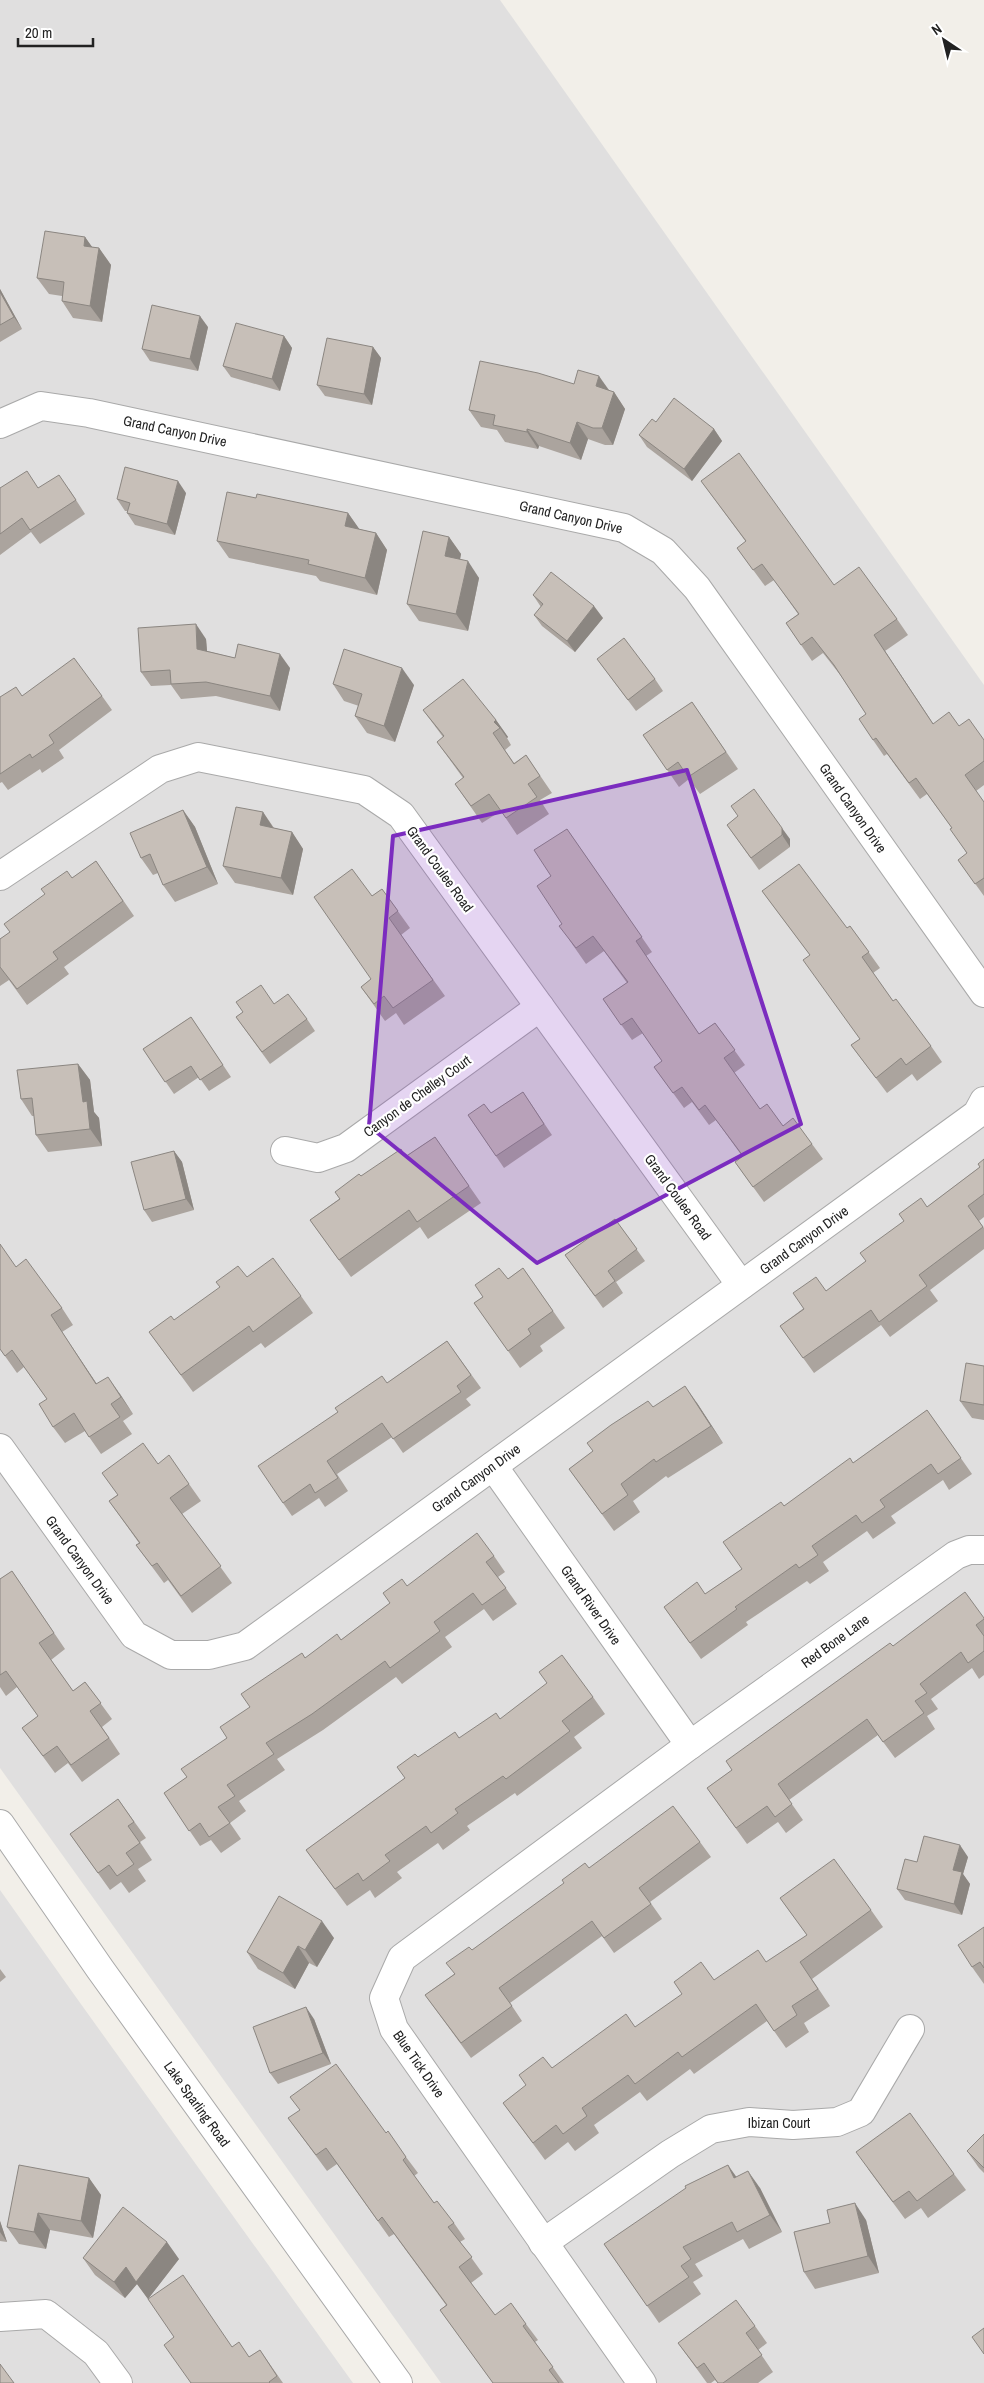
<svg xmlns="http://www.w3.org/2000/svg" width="984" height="2383" font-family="'Archivo Narrow',sans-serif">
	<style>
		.residential { fill: #e0dfdf }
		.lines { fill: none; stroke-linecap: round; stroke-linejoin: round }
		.minor-casing { stroke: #a9a9a9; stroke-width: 30 }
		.minor { stroke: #fff; stroke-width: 28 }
		.wall { fill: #aba49e }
		.shaded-wall { fill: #8b8681 }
		.building { fill: #c7bfb8; stroke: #8b8681 }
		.marked { fill: #7b2cbf; fill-opacity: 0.2; stroke: #7b2cbf; stroke-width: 4; stroke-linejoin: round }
		.labels { text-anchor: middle; stroke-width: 4.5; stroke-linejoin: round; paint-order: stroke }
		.street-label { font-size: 14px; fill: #222; stroke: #fff }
	</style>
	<rect width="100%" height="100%" fill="#f2efe9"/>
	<g class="residential">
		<polygon points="0,0 500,0 984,685 984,2383 441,2383 0,1768"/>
		<polygon points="0,1890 73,1993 353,2383 0,2383"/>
	</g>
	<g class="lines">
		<defs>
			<g id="minor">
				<polyline points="0,424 41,406 89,413 624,528 663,551 697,588 984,993"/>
				<polyline points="0,876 160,769 198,757 364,790 401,815 741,1285"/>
				<polyline points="285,1151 318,1158 346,1148 540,1007"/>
				<polyline points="0,1448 134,1635 171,1655 209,1655 245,1646 977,1114 984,1101"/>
				<polyline points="493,1466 690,1745"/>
				<polyline points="0,1824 100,1969 398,2383"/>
				<polyline points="543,2243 670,2154 711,2129 749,2122 793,2125 837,2122 861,2112 910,2029"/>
				<polyline points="0,2317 46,2314 96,2353 118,2383"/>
				<polyline points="642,2383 394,2029 384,1998 402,1958 690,1745 956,1555 969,1550 984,1550"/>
			</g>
		</defs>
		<use href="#minor" class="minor-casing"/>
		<use href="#minor" class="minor"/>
	</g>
	<g class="wall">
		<polygon points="85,237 92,247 99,248 111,265 102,322 73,318 62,301 62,296 49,294 37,278"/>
		<polygon points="0,289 22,329 0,342"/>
		<polygon points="208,327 198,371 150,361 142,349"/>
		<polygon points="284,336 292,348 280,391 231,377 223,366"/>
		<polygon points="373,347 381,358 372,405 325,396 317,385"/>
		<polygon points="574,384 614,392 625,409 613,445 605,445 588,439 581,460 539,446 538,449 505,442 497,430 481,427 469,410"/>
		<polygon points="656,422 714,429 722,441 692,481 647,447 639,435"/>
		<polygon points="701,481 834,585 897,619 908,635 885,651 933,724 959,726 984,740 984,785 976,791 984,802 984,896 958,860 967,854 952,828 927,794 920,799 887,754 884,756 873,740 866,714 841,676 823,653 812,661 786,623 798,614 774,580 765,586 737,548 746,542"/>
		<polygon points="0,488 69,489 85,514 40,544 31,532 0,555"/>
		<polygon points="186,493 175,535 135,525 127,513 128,511 125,511 117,499"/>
		<polygon points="256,498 348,513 359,529 376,533 387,550 377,595 320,581 316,576 229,558 217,541"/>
		<polygon points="449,537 461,554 460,560 479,578 468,631 419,621 407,604"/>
		<polygon points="533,595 603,618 575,652 542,626 534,615 541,607"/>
		<polygon points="206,639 207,651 235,658 290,668 280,711 216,696 181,699 171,685 151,686 141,672"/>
		<polygon points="597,659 655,679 663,691 636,711"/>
		<polygon points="333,684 414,685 395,742 367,733 355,716 359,706 344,701"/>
		<polygon points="22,696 102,696 112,710 59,750 64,758 42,773 40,769 8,790 2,782 0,783 0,697"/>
		<polygon points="692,702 738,769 700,794 689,779 679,787 643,735"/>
		<polygon points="423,710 496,720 508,737 507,738 511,745 505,750 514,763 526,755 552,793 540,800 549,814 517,835 501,811 482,823 455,784 463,778 437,742 443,737"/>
		<polygon points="183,810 195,827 218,884 175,902 163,885 158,873 153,875 141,858"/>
		<polygon points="263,812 274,828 292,832 303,849 293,895 235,883 223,866"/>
		<polygon points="738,816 790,839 790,847 759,870 727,825"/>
		<polygon points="567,829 652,952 646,956 699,1034 715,1023 745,1065 734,1073 760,1109 783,1126 812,1144 823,1159 764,1202 735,1162 742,1156 716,1120 709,1125 692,1102 684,1108 654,1067 662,1061 643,1033 632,1040 603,999 627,983 604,951 586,964 570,941 562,924 551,876"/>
		<polygon points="96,861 134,916 64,967 69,974 27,1005 9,980 0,986 0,939 10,932 72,878"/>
		<polygon points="382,889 410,928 401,935 445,996 404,1025 396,1013 385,1021 361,987 371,979 372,896"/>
		<polygon points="762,891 847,928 850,926 880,968 873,973 893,1001 931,1046 942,1062 917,1081 912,1074 887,1093 851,1045 860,1039 810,955"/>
		<polygon points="274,1004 307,1019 315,1031 270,1064 236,1017 243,1012"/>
		<polygon points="191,1017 231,1077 209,1091 199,1077 174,1094 143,1049"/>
		<polygon points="78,1064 90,1080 94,1112 99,1118 102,1146 48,1152 36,1135 34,1116 32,1116 21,1099"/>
		<polygon points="523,1092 552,1135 504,1168 468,1115 491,1113"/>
		<polygon points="435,1137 481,1203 428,1239 420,1227 351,1277 310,1220 339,1199 361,1176 406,1156"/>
		<polygon points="174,1151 182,1162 194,1210 152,1222 144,1210"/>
		<polygon points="984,1159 984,1217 979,1221 984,1228 984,1249 930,1290 938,1301 890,1337 881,1325 814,1373 780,1326 866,1261 927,1207 980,1167"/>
		<polygon points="615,1219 645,1261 616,1282 623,1293 603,1308 565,1255"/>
		<polygon points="16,1267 62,1308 73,1325 62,1332 97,1384 120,1394 133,1414 123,1421 132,1434 101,1454 85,1431 65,1443 53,1427 47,1399 24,1367 17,1373 0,1349"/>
		<polygon points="523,1268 565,1328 540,1346 543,1351 520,1368 474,1303"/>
		<polygon points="247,1277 301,1296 313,1313 265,1348 261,1343 193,1392 149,1332 174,1320"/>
		<polygon points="447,1341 481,1388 466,1399 471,1405 403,1453 392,1437 337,1474 348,1491 325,1507 319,1498 292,1516 283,1503 387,1383"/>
		<polygon points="984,1366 984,1420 972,1418 960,1401"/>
		<polygon points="697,1403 723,1443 668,1478 666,1476 633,1501 640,1512 614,1531 569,1469 653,1407"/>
		<polygon points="927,1410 972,1474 949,1490 943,1480 891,1516 896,1523 873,1539 867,1531 823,1562 829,1571 810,1584 807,1581 746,1622 748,1625 701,1659 664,1607 705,1594 742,1569 784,1506 853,1463"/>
		<polygon points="158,1464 189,1484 201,1501 182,1514 232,1583 192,1613 168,1580 164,1583 136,1545 139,1543 109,1501"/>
		<polygon points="494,1556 505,1572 498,1577 517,1604 493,1621 484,1609 445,1637 452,1647 402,1684 396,1677 323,1730 277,1759 285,1770 239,1801 246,1811 230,1823 241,1839 221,1853 211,1840 200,1846 164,1793 187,1777 227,1738 250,1707 305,1658 341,1640 390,1603 407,1586"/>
		<polygon points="12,1571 65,1649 51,1660 73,1691 85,1682 112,1719 102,1727 120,1754 82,1782 68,1763 55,1773 22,1728 38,1716 17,1687 6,1696 0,1687 0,1579"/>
		<polygon points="984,1618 984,1675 979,1679 972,1668 931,1699 938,1709 927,1716 935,1729 895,1758 878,1735 789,1800 803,1820 786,1833 778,1822 747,1844 707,1788 732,1770 893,1646"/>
		<polygon points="593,1697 605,1714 574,1737 582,1748 517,1796 515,1793 467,1826 470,1830 443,1850 438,1843 397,1872 402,1878 375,1898 370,1890 347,1906 306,1850 405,1778 418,1757 500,1719"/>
		<polygon points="118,1799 146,1838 140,1842 152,1860 138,1869 146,1881 129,1893 121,1882 110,1890 70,1834"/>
		<polygon points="700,1842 711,1857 650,1902 662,1919 614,1953 602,1936 510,2003 522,2021 471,2058 425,1995 454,1974 472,1950 589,1868"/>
		<polygon points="968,1857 963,1874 970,1884 962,1915 905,1900 897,1889 917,1862"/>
		<polygon points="780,1898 871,1910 883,1927 812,1979 830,2006 804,2023 809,2032 786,2048 767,2021 694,2074 690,2069 647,2101 640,2092 594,2125 599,2133 575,2151 568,2142 545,2160 503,2103 552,2068 635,2027 714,1980 767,1962 807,1935"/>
		<polygon points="984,1927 984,1984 972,1967"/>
		<polygon points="334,1938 317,1967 309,1963 295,1989 258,1969 247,1952"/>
		<polygon points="0,1969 6,1977 0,1982"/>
		<polygon points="314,2019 331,2064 278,2084 270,2073"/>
		<polygon points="288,2118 386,2133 406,2157 418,2173 414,2176 434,2203 454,2223 465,2239 460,2242 483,2274 471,2283 495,2315 526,2324 538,2340 535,2342 564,2383 493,2383 440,2310 446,2305 394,2234 389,2237 337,2164 327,2171"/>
		<polygon points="984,2134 984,2173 979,2168 967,2151"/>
		<polygon points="868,2169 954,2174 966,2190 928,2218 921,2208 905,2219"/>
		<polygon points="736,2177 760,2188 782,2232 749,2249 743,2239 695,2264 703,2276 693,2282 701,2294 659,2323 604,2244"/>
		<polygon points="89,2178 101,2195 93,2238 50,2230 46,2249 19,2244 7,2227"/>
		<polygon points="866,2220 879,2273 815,2289 804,2272"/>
		<polygon points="0,2221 7,2242 0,2241"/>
		<polygon points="83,2258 179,2259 148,2299 137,2284 125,2298 95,2275"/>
		<polygon points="755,2326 767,2343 758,2350 773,2372 758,2383 718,2383 715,2380 711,2383 707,2383 678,2343"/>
		<polygon points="232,2347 249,2357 260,2350 283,2383 191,2383"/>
	</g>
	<g class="shaded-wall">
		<polygon points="85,237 97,254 84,246"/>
		<polygon points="99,248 111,265 102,322 90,306"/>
		<polygon points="0,289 22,329 14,317 0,292"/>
		<polygon points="200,316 208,327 198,371 190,359"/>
		<polygon points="284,336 292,348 280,391 272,379"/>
		<polygon points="373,347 381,358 372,405 364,394"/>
		<polygon points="599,376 611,393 596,386"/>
		<polygon points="614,392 625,409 613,445 602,428"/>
		<polygon points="577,422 588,439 581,460 570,443"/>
		<polygon points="527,429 539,446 538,449 527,432"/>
		<polygon points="714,429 722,441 692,481 684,469"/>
		<polygon points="178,481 186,493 175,535 167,524"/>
		<polygon points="348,513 360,530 345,526"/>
		<polygon points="376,533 387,550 377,595 365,578"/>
		<polygon points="449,537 461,554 457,573 445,556"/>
		<polygon points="468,561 479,578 468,631 456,614"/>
		<polygon points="594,606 603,618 575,652 567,641"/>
		<polygon points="196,624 206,639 208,663 197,649"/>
		<polygon points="874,635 885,651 944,740 933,724"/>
		<polygon points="280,654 290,668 280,711 270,696"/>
		<polygon points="402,668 414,685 395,742 384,726"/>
		<polygon points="496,720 508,737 507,738 500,728 494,722"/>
		<polygon points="183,810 195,827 218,884 207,867"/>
		<polygon points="263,812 274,829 260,825"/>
		<polygon points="782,828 790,839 790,847 782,835"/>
		<polygon points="292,832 303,849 293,895 281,878"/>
		<polygon points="78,1064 90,1080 94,1112 99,1118 102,1146 90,1129 83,1102"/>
		<polygon points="174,1151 182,1162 194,1210 186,1199"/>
		<polygon points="51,1315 62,1332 108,1401 96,1384"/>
		<polygon points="108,1377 120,1394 133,1414 121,1397"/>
		<polygon points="685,1386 697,1403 723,1443 711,1426"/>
		<polygon points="960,1845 968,1857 963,1874 970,1884 962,1915 954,1904 953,1870"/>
		<polygon points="322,1921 334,1938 317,1967 305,1950"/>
		<polygon points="298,1946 309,1963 295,1989 283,1973"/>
		<polygon points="306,2007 314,2019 331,2064 323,2053"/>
		<polygon points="728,2165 740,2182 734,2178"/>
		<polygon points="748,2171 760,2188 782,2232 770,2215"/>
		<polygon points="89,2178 101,2195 93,2238 81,2221"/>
		<polygon points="855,2203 866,2220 879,2273 868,2256"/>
		<polygon points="38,2213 50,2230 46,2249 34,2232"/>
		<polygon points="0,2221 7,2242 0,2232"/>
		<polygon points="167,2242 179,2259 148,2299 137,2284 125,2298 114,2282 126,2267"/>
	</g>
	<g class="building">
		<polygon points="45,231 85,237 84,246 99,248 90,306 62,301 64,282 37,278"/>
		<polygon points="0,292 14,317 0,325"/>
		<polygon points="152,305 200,316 190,359 142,349"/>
		<polygon points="236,323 284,336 272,379 223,366"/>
		<polygon points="327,338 373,347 364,394 317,385"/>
		<polygon points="480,361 538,373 574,384 578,370 599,376 596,386 614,392 602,428 593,428 577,422 570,443 527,429 527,432 493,425 495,415 469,410"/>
		<polygon points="674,398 714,429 684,469 639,435 652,419 656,422"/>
		<polygon points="739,453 834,585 859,567 897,619 874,635 933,724 949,712 959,726 969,719 984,740 984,761 965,775 984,802 984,878 975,884 958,860 967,853 950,829 952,828 916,778 909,783 876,738 873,740 859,719 866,714 834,665 812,637 801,645 786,623 799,614 762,564 753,570 737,548 746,541 701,481"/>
		<polygon points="125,467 178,481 167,524 127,513 130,503 117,499"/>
		<polygon points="27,471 38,488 59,475 76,500 30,530 22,518 0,534 0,488"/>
		<polygon points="227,492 256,498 257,494 348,513 345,526 376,533 365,578 308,564 309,560 217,541"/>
		<polygon points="423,531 449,537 445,556 468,561 456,614 407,604"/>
		<polygon points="551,572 594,606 567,641 534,615 543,604 533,595"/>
		<polygon points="196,624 197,649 235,658 238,644 280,654 270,696 206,682 171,684 170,670 141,672 138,628"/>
		<polygon points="624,638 655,679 628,700 597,659"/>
		<polygon points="344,649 402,668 384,726 355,716 362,694 333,684"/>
		<polygon points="74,658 102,696 49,735 54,743 32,758 30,754 0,774 0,697 16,687 22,696"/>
		<polygon points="463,679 496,720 494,722 500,728 493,733 514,764 526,755 540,776 528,784 537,797 506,818 489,794 471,806 455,784 464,777 437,742 444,736 423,710"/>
		<polygon points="692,702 726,752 688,777 678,762 667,770 643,735"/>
		<polygon points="754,789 782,828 782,835 751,858 727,825 738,816 731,806"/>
		<polygon points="236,807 263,812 260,825 292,832 281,878 223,866"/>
		<polygon points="183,810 207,867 163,885 150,854 141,858 130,833"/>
		<polygon points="567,829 642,937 636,941 699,1034 715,1023 735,1050 724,1058 760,1109 767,1104 783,1126 793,1118 812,1144 753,1187 735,1162 743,1156 705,1105 699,1110 682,1087 673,1093 654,1067 662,1061 632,1018 621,1025 603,999 628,982 593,936 576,948 559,926 562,924 537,886 551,876 534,850"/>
		<polygon points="96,861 123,901 53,952 58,959 17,989 0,967 0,939 10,932 4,924 45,894 41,889 67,871 72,878"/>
		<polygon points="799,864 847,928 850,926 869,952 862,957 893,1001 896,999 931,1046 906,1065 901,1058 876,1078 851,1045 860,1039 803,960 810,955 762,891"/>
		<polygon points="352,869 372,896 382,889 398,911 389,918 433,980 393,1008 384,996 374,1004 361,987 371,979 314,897"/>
		<polygon points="261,985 274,1004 288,994 307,1019 262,1052 236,1017 243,1012 236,1002"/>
		<polygon points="191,1017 223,1065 200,1080 191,1066 165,1082 143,1049"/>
		<polygon points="78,1064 83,1102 87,1101 90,1129 36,1135 32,1098 21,1099 17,1070"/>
		<polygon points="523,1092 544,1124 496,1156 468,1115 484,1104 491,1113"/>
		<polygon points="435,1137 469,1186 417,1222 409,1210 339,1260 310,1220 340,1199 335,1192 359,1174 361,1176 401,1149 405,1157"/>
		<polygon points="174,1151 186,1199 144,1210 131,1162"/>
		<polygon points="984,1159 984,1194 968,1206 983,1227 919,1275 927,1286 879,1322 871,1310 803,1358 780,1326 804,1309 793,1293 816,1277 826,1291 866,1261 860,1253 904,1221 899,1214 921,1198 927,1207 980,1167 978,1164"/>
		<polygon points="615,1219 637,1249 608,1271 615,1281 595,1296 565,1255"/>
		<polygon points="0,1244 16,1267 26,1259 62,1308 51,1315 96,1384 108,1377 121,1397 111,1404 120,1417 89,1437 74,1413 53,1427 39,1404 47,1399 12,1350 5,1356 0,1349"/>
		<polygon points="273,1258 301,1296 253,1332 249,1326 181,1375 149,1332 171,1316 174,1320 220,1287 216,1282 238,1266 247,1277"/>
		<polygon points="499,1268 508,1279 523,1268 553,1311 528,1329 531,1334 508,1351 474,1303 483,1297 475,1285"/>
		<polygon points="447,1341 471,1375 457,1386 461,1392 393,1439 382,1423 327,1461 338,1478 315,1493 310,1484 283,1503 258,1466 338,1412 335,1408 382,1376 387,1383"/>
		<polygon points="966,1363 984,1366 984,1405 960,1401"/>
		<polygon points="685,1386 711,1426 656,1462 654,1459 621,1484 628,1495 602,1514 569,1469 593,1451 587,1443 611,1425 648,1401 653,1407"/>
		<polygon points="927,1410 961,1458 938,1474 931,1464 880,1500 885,1507 862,1523 856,1515 812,1546 818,1555 799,1568 796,1564 735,1607 737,1609 690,1643 664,1607 697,1582 705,1594 742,1569 723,1542 781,1502 784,1506 850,1458 853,1463"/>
		<polygon points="143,1443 158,1464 169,1455 189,1484 170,1498 221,1566 181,1596 157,1563 152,1566 136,1545 140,1543 109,1501 118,1495 102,1473"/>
		<polygon points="477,1533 494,1556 486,1562 506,1588 482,1605 473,1593 434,1622 440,1631 390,1668 385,1661 312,1714 266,1743 274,1754 227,1785 235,1796 218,1807 230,1823 209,1837 200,1823 189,1831 164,1793 187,1777 181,1769 227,1738 220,1727 250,1707 241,1694 302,1653 305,1658 337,1634 341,1640 390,1603 383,1593 402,1579 407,1586"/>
		<polygon points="12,1571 54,1633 39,1643 73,1691 85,1682 101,1703 90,1711 109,1738 71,1765 57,1746 43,1756 22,1728 38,1716 6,1671 0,1675 0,1579"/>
		<polygon points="965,1592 984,1618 984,1619 976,1625 984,1636 984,1651 968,1663 961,1652 920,1684 927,1693 915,1701 924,1713 883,1742 867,1719 778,1784 792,1804 775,1817 767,1806 736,1828 707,1788 732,1770 726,1761 890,1643 893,1646"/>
		<polygon points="562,1655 593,1697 562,1721 570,1731 506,1779 503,1776 455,1809 458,1813 431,1833 426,1826 385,1855 390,1861 363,1881 358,1873 335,1889 306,1850 405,1778 397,1767 415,1754 418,1757 455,1732 459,1738 496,1713 500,1719 547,1683 539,1672"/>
		<polygon points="118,1799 134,1822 128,1826 140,1843 126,1853 134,1864 117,1876 109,1865 98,1873 70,1834"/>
		<polygon points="673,1806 700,1842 639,1888 651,1904 604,1938 592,1921 499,1988 512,2006 461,2043 425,1995 455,1974 446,1963 469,1947 472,1950 564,1883 562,1880 585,1863 589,1868"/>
		<polygon points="924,1836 960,1845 953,1870 962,1872 954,1904 897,1889 905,1859 917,1862"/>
		<polygon points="834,1859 871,1910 800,1962 818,1989 792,2006 797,2015 774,2031 756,2004 682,2057 678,2052 635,2084 628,2075 582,2108 587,2116 563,2134 556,2125 533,2143 503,2103 526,2085 519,2075 543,2057 552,2068 626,2014 635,2027 682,1994 674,1982 701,1962 714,1980 758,1950 766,1962 807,1935 780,1898"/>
		<polygon points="279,1896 322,1921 305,1950 298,1946 283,1973 247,1952"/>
		<polygon points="984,1927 984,1968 980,1962 972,1967 958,1945"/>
		<polygon points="306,2007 323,2053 270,2073 253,2027"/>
		<polygon points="336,2064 386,2133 388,2131 406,2157 403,2160 434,2203 437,2201 454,2223 448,2227 472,2257 459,2267 495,2315 511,2303 526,2324 523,2326 553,2367 549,2370 559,2383 493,2383 440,2310 447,2305 382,2217 378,2221 326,2148 316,2155 288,2118 300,2110 290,2097"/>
		<polygon points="910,2113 954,2174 917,2201 909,2191 893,2202 856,2152"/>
		<polygon points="984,2134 984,2168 967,2151"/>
		<polygon points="19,2165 89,2178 81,2221 38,2213 34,2232 7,2227"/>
		<polygon points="728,2165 734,2178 748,2171 770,2215 737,2232 732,2222 683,2247 691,2259 681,2266 689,2277 647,2306 604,2244 686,2188 685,2186"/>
		<polygon points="855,2203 868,2256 804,2272 794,2232 830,2223 827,2210"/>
		<polygon points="123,2207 167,2242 136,2282 126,2267 114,2282 83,2258"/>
		<polygon points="183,2275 232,2347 239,2342 249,2357 260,2350 277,2376 269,2382 270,2383 191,2383 164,2345 174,2337 148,2299"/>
		<polygon points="736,2300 755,2326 746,2333 762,2355 723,2383 718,2383 704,2363 697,2368 678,2343"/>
		<polygon points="984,2328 984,2354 972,2337"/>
		<polygon points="0,2364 14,2383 0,2383"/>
	</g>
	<path class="marked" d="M687,770L801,1124L537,1263L369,1126L393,836Z"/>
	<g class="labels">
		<g class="street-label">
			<text transform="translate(175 431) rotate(12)" y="5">Grand Canyon Drive</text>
			<text transform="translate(571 517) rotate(13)" y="5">Grand Canyon Drive</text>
			<text transform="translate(853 808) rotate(55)" y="5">Grand Canyon Drive</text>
			<text transform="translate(440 869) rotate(54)" y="5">Grand Coulee Road</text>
			<text transform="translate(417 1096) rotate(-36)" y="5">Canyon de Chelley Court</text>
			<text transform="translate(678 1197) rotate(54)" y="5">Grand Coulee Road</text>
			<text transform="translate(804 1240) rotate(-36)" y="5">Grand Canyon Drive</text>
			<text transform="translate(476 1478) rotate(-36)" y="5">Grand Canyon Drive</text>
			<text transform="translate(80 1560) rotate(54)" y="5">Grand Canyon Drive</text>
			<text transform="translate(591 1605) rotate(55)" y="5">Grand River Drive</text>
			<text transform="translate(835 1641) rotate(-36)" y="5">Red Bone Lane</text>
			<text transform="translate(419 2064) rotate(55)" y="5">Blue Tick Drive</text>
			<text transform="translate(197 2104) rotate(54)" y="5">Lake Sparling Road</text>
			<text x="779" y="2128">Ibizan Court</text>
		</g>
	</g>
	<g transform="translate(944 40) rotate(325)" stroke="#ffffff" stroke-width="4" paint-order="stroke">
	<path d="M0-4L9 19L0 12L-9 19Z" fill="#222222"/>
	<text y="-8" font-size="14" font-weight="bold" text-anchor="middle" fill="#222222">N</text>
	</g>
	<path d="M18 38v8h75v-8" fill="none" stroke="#222222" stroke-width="2.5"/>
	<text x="25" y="38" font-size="15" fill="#222222" stroke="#ffffff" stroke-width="4" paint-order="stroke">20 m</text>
</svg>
